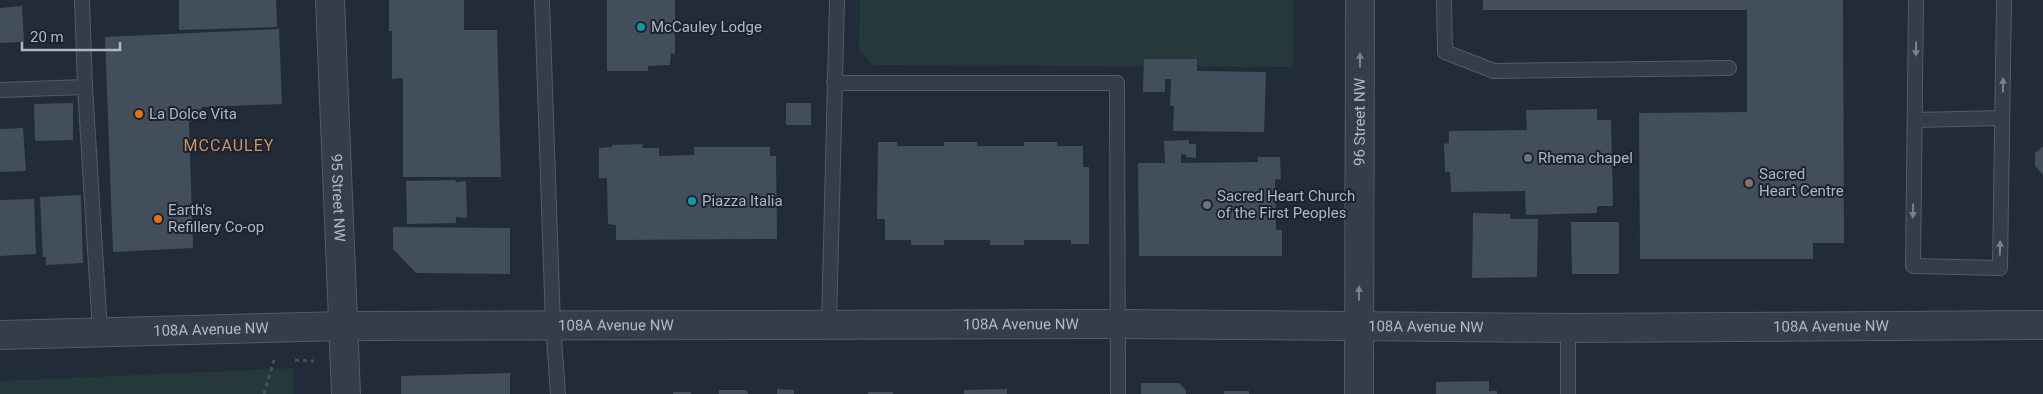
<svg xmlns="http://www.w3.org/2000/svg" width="2043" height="394" font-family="Roboto,sans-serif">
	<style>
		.green { fill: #25383a }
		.building { fill: #434e5d }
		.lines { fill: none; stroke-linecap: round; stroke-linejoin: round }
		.service-casing { stroke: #535b66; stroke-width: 16 }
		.minor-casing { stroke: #535b66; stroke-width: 30 }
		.tertiary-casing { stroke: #535b66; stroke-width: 30 }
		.path { stroke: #415357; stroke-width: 3; stroke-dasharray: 4 4; stroke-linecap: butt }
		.service { stroke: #353d49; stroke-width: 14 }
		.minor { stroke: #353d49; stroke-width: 28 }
		.tertiary { stroke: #353d49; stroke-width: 28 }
		.oneway { fill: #79818d }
		.culture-dot { fill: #0f9aa8; stroke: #1b222d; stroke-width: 2 }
		.food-dot { fill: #e8710a; stroke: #1b222d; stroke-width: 2 }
		.worship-dot { fill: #6b7280; stroke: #1b222d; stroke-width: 2 }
		.education-dot { fill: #8d6e63; stroke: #1b222d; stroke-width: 2 }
		.labels { text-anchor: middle; stroke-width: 4; stroke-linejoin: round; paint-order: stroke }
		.poi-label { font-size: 15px; fill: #b0b8c5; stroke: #1b222d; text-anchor: start }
		.street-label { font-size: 15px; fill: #b0b8c5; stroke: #1b222d }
		.neighbourhood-label { font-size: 16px; letter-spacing: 1px; fill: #cf9361; stroke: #1b222d }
	</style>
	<rect width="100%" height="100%" fill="#222b38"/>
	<g class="green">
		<polygon points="860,0 1294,0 1293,67 873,65 859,50"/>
		<polygon points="293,368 294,394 0,394 0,381"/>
	</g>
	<g class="building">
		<polygon points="179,0 276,0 277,27 179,30"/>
		<polygon points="389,0 464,0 464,30 497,30 501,177 403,177 403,78 392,79 392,31 389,31"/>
		<polygon points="607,0 675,0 675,54 671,53 670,65 648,66 648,71 607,71"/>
		<polygon points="1483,0 1843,0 1844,243 1813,243 1813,259 1640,259 1639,113 1747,112 1747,10 1483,10"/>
		<polygon points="22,6 24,42 0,43 0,8"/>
		<polygon points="279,29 282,104 203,107 189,123 193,248 113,252 105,37"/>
		<polygon points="1144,59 1197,59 1197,71 1266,72 1264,132 1173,131 1174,106 1170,106 1171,79 1165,79 1165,92 1143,92"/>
		<polygon points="73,103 73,140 35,141 34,104"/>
		<rect x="786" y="103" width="25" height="22"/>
		<polygon points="1597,109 1597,120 1611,120 1613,206 1597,206 1597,213 1526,215 1525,191 1451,192 1450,172 1445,172 1444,144 1449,143 1449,131 1527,130 1526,110"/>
		<polygon points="23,128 26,171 0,172 0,129"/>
		<polygon points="1189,140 1189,144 1196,144 1196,158 1186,157 1186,155 1181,154 1181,163 1258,162 1258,157 1280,157 1281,179 1275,180 1276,230 1282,230 1282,256 1139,256 1138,163 1165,163 1164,141"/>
		<polygon points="878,142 897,142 897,146 944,146 944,142 977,142 977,146 1024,146 1024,142 1057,142 1057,146 1083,146 1083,167 1089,167 1089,244 1071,244 1071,240 1024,240 1024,245 990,245 990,240 944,240 944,245 911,245 911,240 885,240 885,219 877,219"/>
		<polygon points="643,144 642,148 659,148 659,156 694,155 694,147 770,147 770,156 776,156 777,239 616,240 616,225 608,224 607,178 599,178 599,148 612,147 612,145"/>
		<polygon points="2043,146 2043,175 2035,166 2035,153"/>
		<polygon points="455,180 456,182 466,181 467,218 456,217 456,223 407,224 406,181"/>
		<polygon points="81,195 83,263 46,265 46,257 43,257 40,197"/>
		<polygon points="34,199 36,254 0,256 0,200"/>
		<polygon points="1473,213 1510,214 1510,219 1538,219 1537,277 1472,278"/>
		<polygon points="1571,222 1619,222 1619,274 1572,274"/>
		<polygon points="393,227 510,228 510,274 416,273 393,249"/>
		<polygon points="510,373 510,394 401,394 401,376"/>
		<polygon points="1489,381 1489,391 1497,391 1497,394 1436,394 1436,382"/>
		<polygon points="1141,383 1179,383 1186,390 1186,394 1141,394"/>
		<polygon points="777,389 794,390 794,394 777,394"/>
		<polygon points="1007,389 1007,394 964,394 964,390"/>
		<polygon points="719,390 747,390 748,394 719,394"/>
		<rect x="1224" y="391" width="25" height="3"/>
		<rect x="673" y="392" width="18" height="2"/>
		<rect x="868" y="392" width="25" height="2"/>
	</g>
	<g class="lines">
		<defs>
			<g id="service">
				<polyline points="82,0 85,87 100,331"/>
				<polyline points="542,0 553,325 558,394"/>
				<polyline points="1444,0 1445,52 1494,71 1729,68"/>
				<polyline points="1916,0 1913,266 2000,268 2004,0"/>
				<polyline points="834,83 1117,83 1118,394"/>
				<polyline points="0,90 85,87"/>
				<polyline points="1915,120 2002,118"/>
				<polyline points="829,324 837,0"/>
				<polyline points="1568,394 1568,328"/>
			</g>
			<g id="minor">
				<path id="s1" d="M0,335L344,326L1118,324L1568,328L2043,325"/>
			</g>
			<g id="tertiary">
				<path id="s2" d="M330,0L346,394"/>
				<path id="s3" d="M1359,394L1360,0"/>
			</g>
		</defs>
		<use href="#service" class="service-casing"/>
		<use href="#minor" class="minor-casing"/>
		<use href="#tertiary" class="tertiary-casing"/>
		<g class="path">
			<polyline points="295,360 314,361"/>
			<polyline points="264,394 274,360"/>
		</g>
		<use href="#service" class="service"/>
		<use href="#minor" class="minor"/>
		<use href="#tertiary" class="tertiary"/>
	</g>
	<defs><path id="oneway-solid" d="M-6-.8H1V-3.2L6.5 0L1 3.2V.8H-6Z" transform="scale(1.25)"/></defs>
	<g class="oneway">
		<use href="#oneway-solid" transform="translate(1916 49) rotate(91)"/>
		<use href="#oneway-solid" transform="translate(1360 60) rotate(-90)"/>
		<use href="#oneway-solid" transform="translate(2003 85) rotate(-89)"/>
		<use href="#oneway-solid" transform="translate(1913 211) rotate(91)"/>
		<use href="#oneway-solid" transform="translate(2000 248) rotate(-89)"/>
		<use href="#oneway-solid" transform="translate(1359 293) rotate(-90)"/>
	</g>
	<g class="culture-dot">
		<circle cx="641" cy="27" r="5"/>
		<circle cx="692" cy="201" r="5"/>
	</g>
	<g class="food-dot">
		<circle cx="139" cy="114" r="5"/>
		<circle cx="158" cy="219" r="5"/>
	</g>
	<g class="worship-dot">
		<circle cx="1528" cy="158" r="5"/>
		<circle cx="1207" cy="205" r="5"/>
	</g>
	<circle class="education-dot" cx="1749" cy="183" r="5"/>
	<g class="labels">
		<g class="poi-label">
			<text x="651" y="32">McCauley Lodge</text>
			<text x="149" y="119">La Dolce Vita</text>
			<text x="1538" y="163">Rhema chapel</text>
			<text x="1759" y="179">Sacred<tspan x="1759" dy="17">Heart Centre</tspan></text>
			<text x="1217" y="201">Sacred Heart Church<tspan x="1217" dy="17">of the First Peoples</tspan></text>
			<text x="702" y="206">Piazza Italia</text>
			<text x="168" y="215">Earth's<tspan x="168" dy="17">Refillery Co-op</tspan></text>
		</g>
		<g class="street-label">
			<text dy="5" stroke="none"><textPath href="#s3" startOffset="272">96 Street NW</textPath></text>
			<text dy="5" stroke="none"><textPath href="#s2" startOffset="198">95 Street NW</textPath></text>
			<text dy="5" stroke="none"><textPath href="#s1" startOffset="1021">108A Avenue NW</textPath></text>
			<text dy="5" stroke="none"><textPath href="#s1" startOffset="616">108A Avenue NW</textPath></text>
			<text dy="5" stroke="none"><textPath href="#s1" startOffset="1426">108A Avenue NW</textPath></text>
			<text dy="5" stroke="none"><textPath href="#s1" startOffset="1831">108A Avenue NW</textPath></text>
			<text dy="5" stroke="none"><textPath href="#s1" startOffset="211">108A Avenue NW</textPath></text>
		</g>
		<g class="neighbourhood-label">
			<text x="229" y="151">MCCAULEY</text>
		</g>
	</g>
	<path d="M22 42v8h98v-8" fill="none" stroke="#b0b8c5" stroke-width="2.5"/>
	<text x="30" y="42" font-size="15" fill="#b0b8c5" stroke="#1b222d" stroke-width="4" paint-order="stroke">20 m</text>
</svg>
